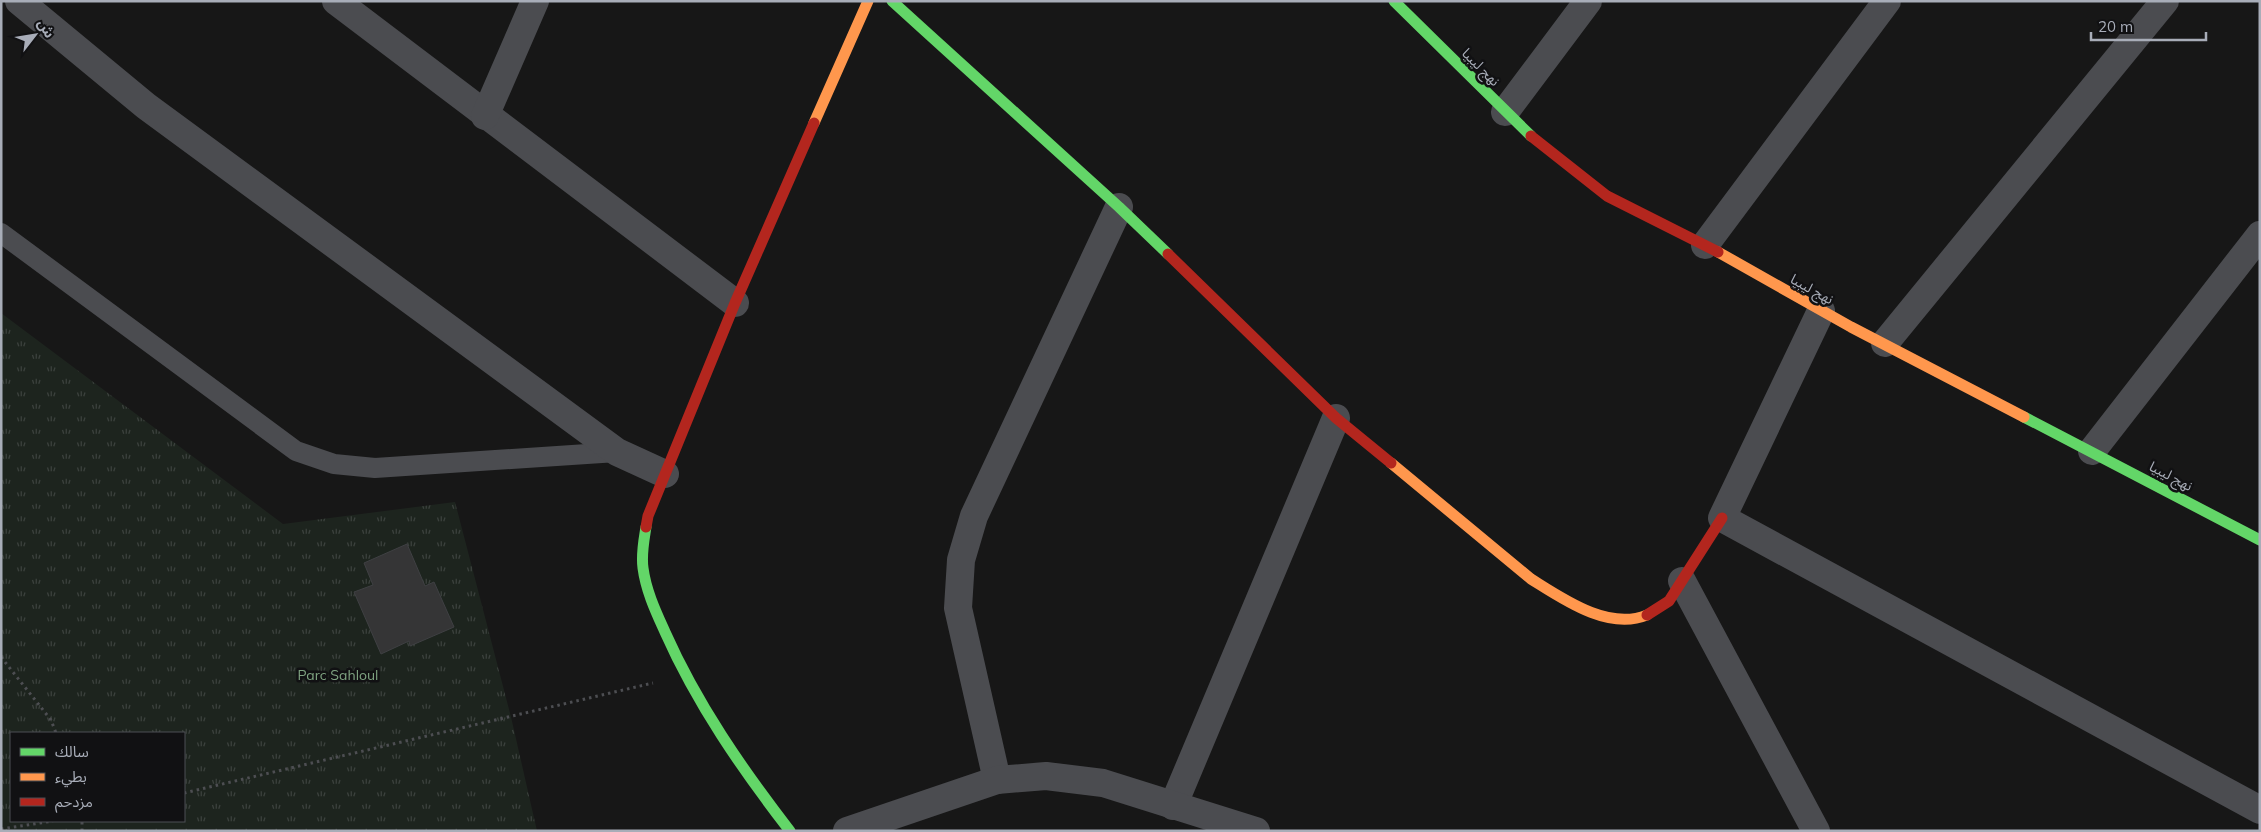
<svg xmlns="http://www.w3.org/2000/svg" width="2261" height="832" font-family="Mulish,'Noto Sans Arabic',sans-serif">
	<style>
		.park { fill: url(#park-tufts); fill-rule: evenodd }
		.building { fill: #353536; stroke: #3f4043 }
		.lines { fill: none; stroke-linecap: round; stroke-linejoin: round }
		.path { stroke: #4d4e52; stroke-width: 3; stroke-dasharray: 2.5 4; stroke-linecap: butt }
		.lane { stroke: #4b4c50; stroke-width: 20 }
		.street { stroke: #4b4c50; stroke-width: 28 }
		.fast { stroke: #63d668; stroke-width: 11 }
		.slow { stroke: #ff974d; stroke-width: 11 }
		.jam { stroke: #b3261e; stroke-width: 11 }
		.labels { text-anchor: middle; stroke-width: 5; stroke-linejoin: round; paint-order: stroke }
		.street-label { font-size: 14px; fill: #a8adb8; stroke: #111113 }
		.park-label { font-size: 14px; fill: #7fa381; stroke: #111113 }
	</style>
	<defs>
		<pattern id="park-tufts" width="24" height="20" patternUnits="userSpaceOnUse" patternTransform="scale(1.25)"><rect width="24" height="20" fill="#1d241e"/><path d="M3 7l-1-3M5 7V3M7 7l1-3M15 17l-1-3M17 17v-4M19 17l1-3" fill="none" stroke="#3b413d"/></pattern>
	</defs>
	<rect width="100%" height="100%" fill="#171717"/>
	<path class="park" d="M1,313L283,524L455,502L511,717L537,831H1ZM11,733H184V821H11Z"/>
	<polygon class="building" points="407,544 425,586 434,582 454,627 410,646 409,641 381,654 354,592 373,585 364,563"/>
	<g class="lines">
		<g class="path">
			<polyline points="1,657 51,720 56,733"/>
			<polyline points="184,793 653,683"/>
			<polyline points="1,829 53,821"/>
			<polyline points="82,831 82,821"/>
		</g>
		<polyline class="lane" points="1,233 296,451 334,464 375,468 617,452"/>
		<g class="street">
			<polyline points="19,1 146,106 617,452 665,474"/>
			<polyline points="336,1 735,303"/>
			<polyline points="1505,112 1588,1"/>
			<polyline points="485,116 535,1"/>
			<polyline points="1705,245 1887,1"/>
			<polyline points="1821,311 1722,518 2260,810"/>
			<polyline points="1885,343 2165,1"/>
			<polyline points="2092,451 2260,235"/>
			<polyline points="1682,581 1816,831"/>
			<polyline points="997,780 958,608 961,560 974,516 1119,207"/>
			<polyline points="1173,806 1336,418"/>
			<polyline points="847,831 997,780 1046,776 1103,783 1256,831"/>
		</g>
		<g class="fast">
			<polyline points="892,1 1119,207 1168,254"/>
			<polyline points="1394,1 1531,136"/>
			<polyline points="2024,417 2260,540"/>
			<path d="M646,527C644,540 641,554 643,568C646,591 656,612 665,632C697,704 742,769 790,831"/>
		</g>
		<g class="slow">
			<polyline points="814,123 868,1"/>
			<polyline points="1718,252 1851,327 2024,417"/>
			<path d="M1391,463L1531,579C1563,599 1608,631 1647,615"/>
		</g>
		<g class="jam">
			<polyline points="1531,136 1607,196 1718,252"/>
			<polyline points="1168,254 1336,418 1391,463"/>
			<polyline points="646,527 648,516 735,303 814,123"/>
			<polyline points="1647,615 1669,601 1722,518"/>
		</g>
	</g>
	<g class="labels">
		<g class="street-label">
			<text transform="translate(1481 67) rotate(45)" y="5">نهج ليبيا</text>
			<text transform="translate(1812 289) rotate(29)" y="5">نهج ليبيا</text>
			<text transform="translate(2171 476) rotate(28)" y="5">نهج ليبيا</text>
		</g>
		<g class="park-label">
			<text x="338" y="680">Parc Sahloul</text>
		</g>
	</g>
	<rect width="2261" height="832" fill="none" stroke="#a8adb8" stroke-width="5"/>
	<rect x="10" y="732" width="175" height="90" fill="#111113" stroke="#4d4f55"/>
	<rect x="20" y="748" width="25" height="8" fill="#63d668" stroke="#4d4f55"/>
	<text x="55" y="757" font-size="15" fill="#a8adb8">سالك</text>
	<rect x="20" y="773" width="25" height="8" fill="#ff974d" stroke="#4d4f55"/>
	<text x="55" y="782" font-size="15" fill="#a8adb8">بطيء</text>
	<rect x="20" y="798" width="25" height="8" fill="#b3261e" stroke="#4d4f55"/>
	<text x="55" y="807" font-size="15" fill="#a8adb8">مزدحم</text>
	<g transform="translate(35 35) rotate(59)" stroke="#111113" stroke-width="4" paint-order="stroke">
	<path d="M0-4L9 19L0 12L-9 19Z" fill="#a8adb8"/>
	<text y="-8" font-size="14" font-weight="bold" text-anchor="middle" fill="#a8adb8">ش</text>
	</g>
	<path d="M2091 32v8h115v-8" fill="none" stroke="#a8adb8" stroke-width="2.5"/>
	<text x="2098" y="32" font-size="15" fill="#a8adb8" stroke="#111113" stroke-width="4" paint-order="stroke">20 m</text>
</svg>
